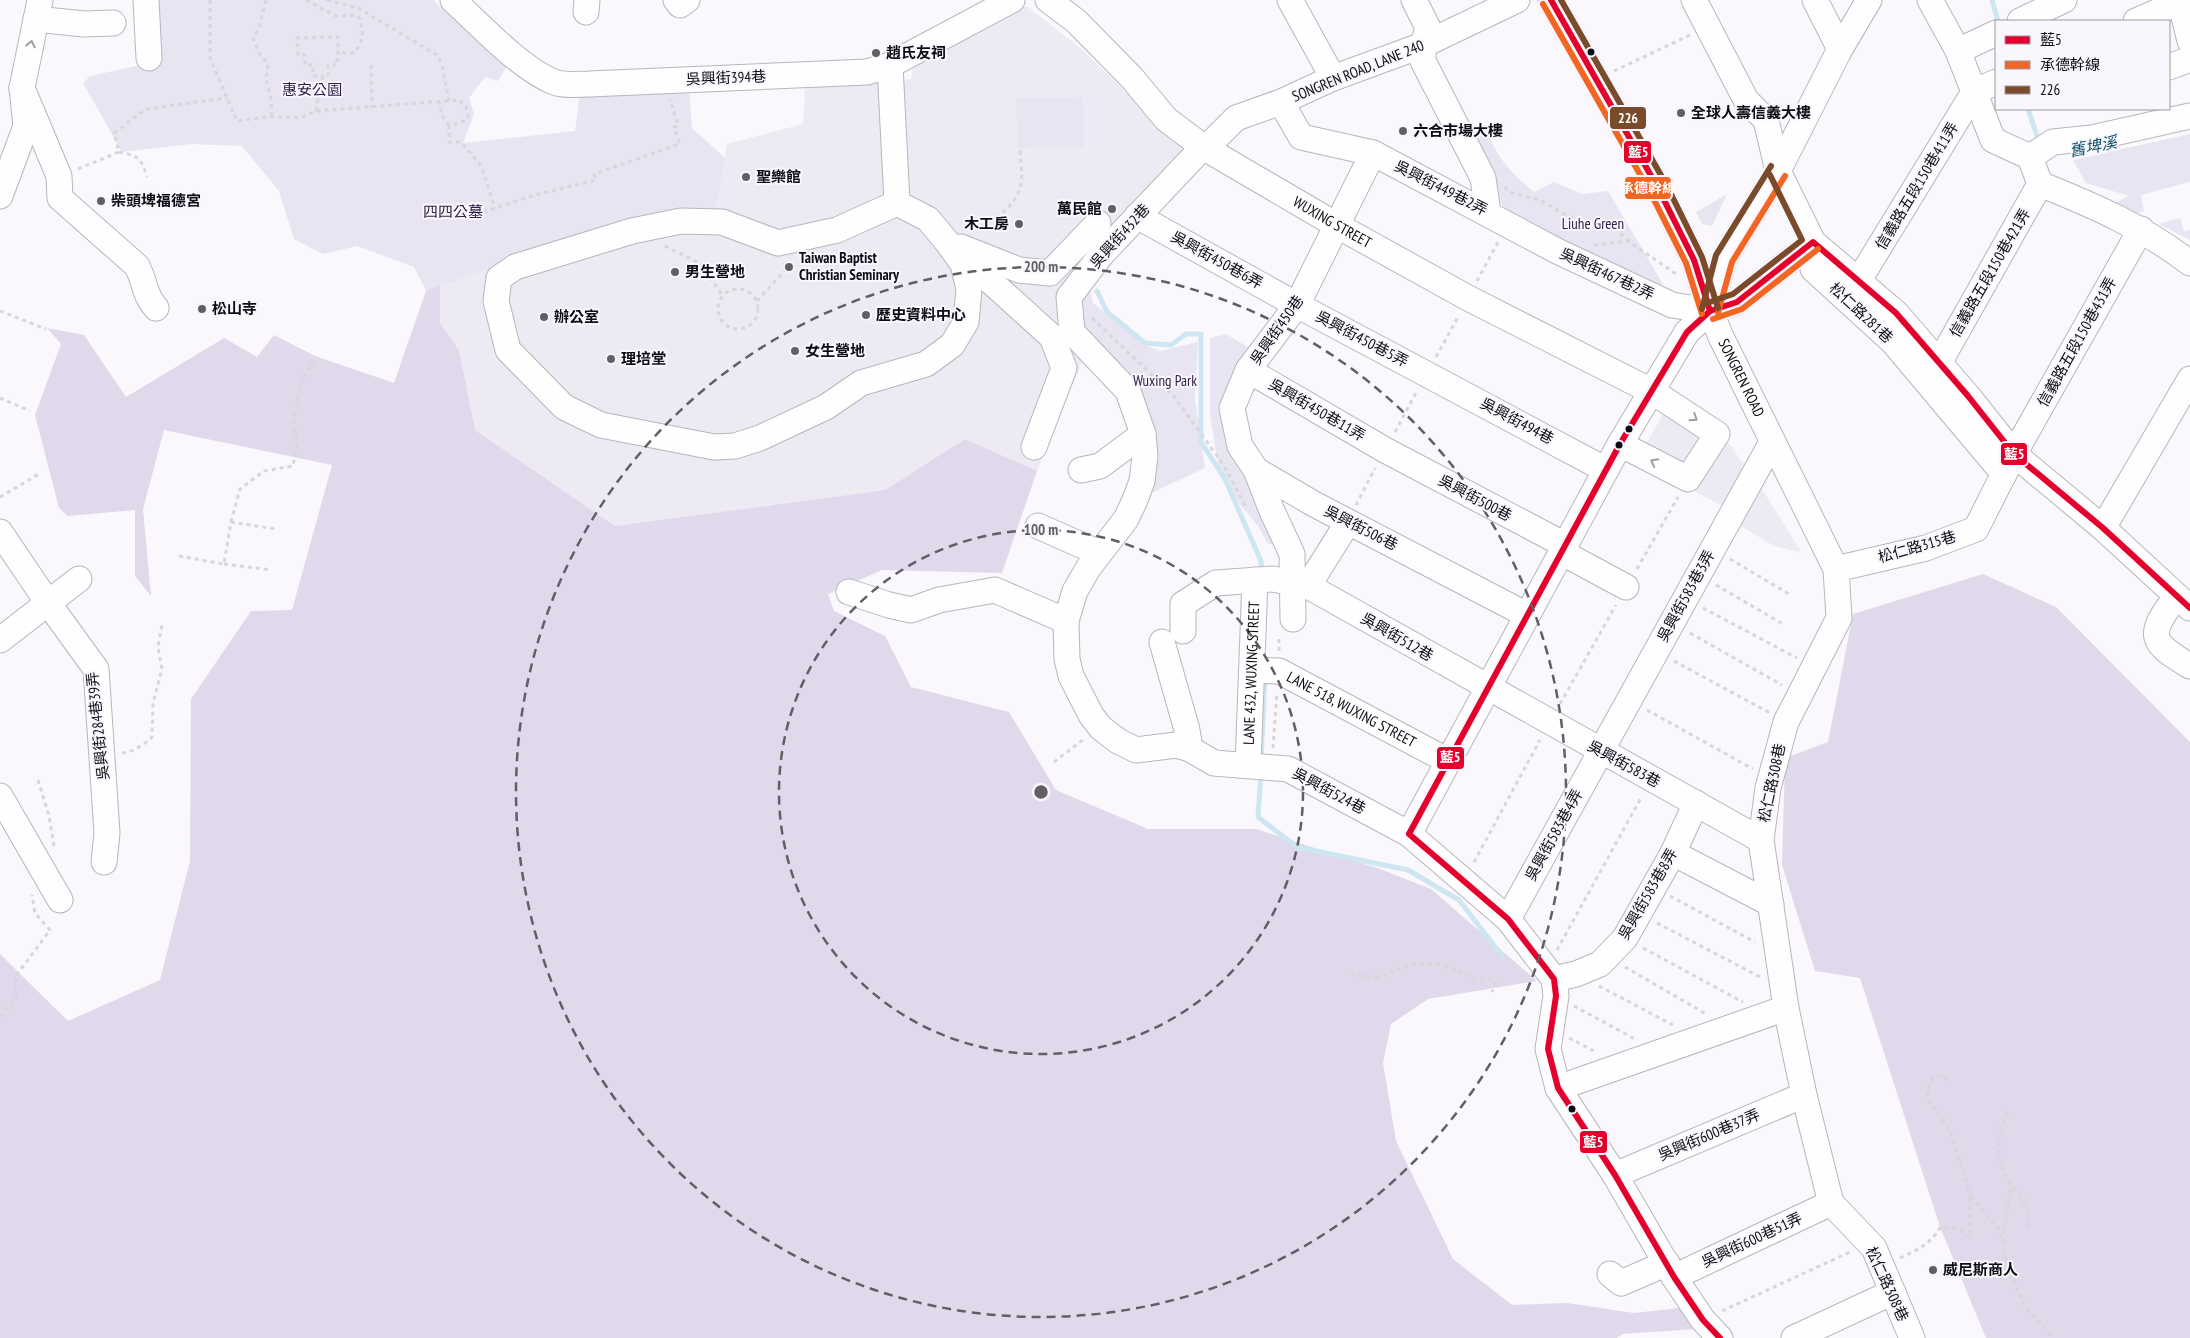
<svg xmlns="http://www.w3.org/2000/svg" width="2190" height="1338" font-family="'PT Sans Narrow','Noto Sans TC',sans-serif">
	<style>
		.built { fill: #edeaf3 }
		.green { fill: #e8e4f2 }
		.forest { fill: #dfd9eb }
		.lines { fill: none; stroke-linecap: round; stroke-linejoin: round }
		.stream { stroke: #cee6f2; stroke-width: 5 }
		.minor-casing { stroke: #b8b5bc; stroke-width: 27 }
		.path { stroke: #d7d7d8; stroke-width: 3; stroke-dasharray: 4 4; stroke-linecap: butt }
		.minor { stroke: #fefeff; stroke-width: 25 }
		.bus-1-casing { stroke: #f9f7fd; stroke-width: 10 }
		.bus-2-casing { stroke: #f9f7fd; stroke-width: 10 }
		.bus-3-casing { stroke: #f9f7fd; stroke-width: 10 }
		.bus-1 { stroke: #e4002b; stroke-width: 6 }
		.bus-2 { stroke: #f26522; stroke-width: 6 }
		.bus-3 { stroke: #7a4b2a; stroke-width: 6 }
		.oneway { stroke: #9e9da1 }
		.ring { fill: none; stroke: #615f65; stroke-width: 2.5; stroke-dasharray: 9 6 }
		.bus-dot { fill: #0e0c14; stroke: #f9f7fd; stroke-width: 2 }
		.poi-dot { fill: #615f65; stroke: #f9f7fd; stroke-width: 2 }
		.labels { text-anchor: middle; stroke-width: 4; stroke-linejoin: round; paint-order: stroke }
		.poi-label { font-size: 15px; font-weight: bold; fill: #0e0c14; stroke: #f9f7fd; text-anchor: start }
		.street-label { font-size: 15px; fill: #0e0c14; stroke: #f9f7fd }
		.park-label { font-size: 15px; fill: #302149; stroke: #f9f7fd }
		.water-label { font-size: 16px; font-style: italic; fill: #12556a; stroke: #f9f7fd }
		.centre { fill: #615f65; stroke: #f9f7fd; stroke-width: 2.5 }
		.ring-label { font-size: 15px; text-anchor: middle; font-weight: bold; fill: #615f65; stroke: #f9f7fd; stroke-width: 4; stroke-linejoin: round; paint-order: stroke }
		.line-badge { stroke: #f9f7fd; stroke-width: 2 }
		.badge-label { font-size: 14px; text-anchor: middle; font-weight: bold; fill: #fff }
	</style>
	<rect width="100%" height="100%" fill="#faf8fc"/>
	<g class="built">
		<polygon points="1022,7 1028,7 1080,48 1187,151 1060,292 1083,360 1037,471 965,439 885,490 615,526 475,430 459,350 440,323 440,286 551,248 625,219 715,212 727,144 803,124 805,87 911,79 913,68 919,62"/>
		<polygon points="1674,396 1710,417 1747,469 1728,509 1692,490 1643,449"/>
		<polygon points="1757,481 1802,553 1774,546 1734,522"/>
	</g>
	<g class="green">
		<polygon points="143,0 433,0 508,64 498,81 485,77 469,98 474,114 463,143 575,131 580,93 689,89 692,128 725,158 715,212 625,219 551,248 426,291 414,267 357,246 323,254 294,239 279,191 242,146 191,144 122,152 83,83 90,76 150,63"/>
		<polygon points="1083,97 1084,147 1018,148 1016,98"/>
		<polygon points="2190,134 2190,182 2141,195 2144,211 2137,214 2114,203 2129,196 2086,183 2073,160"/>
		<path d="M1473,136L1489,137C1500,161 1513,175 1534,192L1554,182L1582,194L1608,191L1663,284L1652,293L1503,207Z"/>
		<polygon points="1727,194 1712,226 1702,224 1696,212"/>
		<polygon points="2180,218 2184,231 2190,230 2190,240 2159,224"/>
		<polygon points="1089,286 1093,303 1145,345 1160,351 1197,342 1198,344 1195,399 1205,468 1145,496 1153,459 1074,320"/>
		<polygon points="1226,334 1253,350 1226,401 1275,539 1272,544 1268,544 1258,526 1229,491 1218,465 1210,415 1210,338"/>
	</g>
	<g class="forest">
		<polygon points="440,286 440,323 459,350 475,430 615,526 885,490 965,439 1037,471 1002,573 882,570 828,594 834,611 885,636 911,687 1009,712 1056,790 1148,829 1256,829 1380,869 1431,889 1537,981 1428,999 1391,1024 1383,1063 1396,1141 1453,1259 1512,1305 1567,1303 1634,1313 1688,1307 1695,1329 1623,1334 1616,1338 0,1338 0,954 68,1021 160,980 190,861 191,699 251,611 292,610 332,465 164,430 143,509 151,596 135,576 135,510 68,516 59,508 35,415 61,344 47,328 84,335 126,397 224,338 257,357 274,335 315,356 394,383 426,291"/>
		<polygon points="1983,574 2056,607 2190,742 2190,1338 1986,1338 1940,1227 1860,978 1815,971 1782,865 1785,758 1828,742 1853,614"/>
	</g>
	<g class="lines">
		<g class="stream">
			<polyline points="1992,0 1998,21"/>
			<polyline points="2028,109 2039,142"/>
			<polyline points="1097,291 1107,312 1145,343 1171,345 1186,334 1201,334 1201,442 1225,479 1261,561 1262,573"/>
			<polyline points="1261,760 1265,677"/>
			<polyline points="1261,774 1258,817 1297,847 1408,870 1459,900 1503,957"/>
		</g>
		<defs>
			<g id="minor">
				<polyline points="146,0 149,58"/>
				<path d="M453,0C480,25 521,69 554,82C564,86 578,84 589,84L867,72L890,65L1012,0"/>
				<polyline points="676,0 680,5 687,0"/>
				<path id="s1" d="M1048,0L1076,21L1132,78L1166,119L1203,147L1338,226L1468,298L1653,392L1717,434L1688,479L1620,444"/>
				<polyline points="1290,0 1333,78"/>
				<polyline points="1414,0 1428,28 1423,45 1423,61 1483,178 1488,213"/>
				<polyline points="1517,0 1423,45 1333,78 1281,102 1236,118 1212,142 1203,147 1101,255 1069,297 1072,332 1128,391 1143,434 1145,456 1142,481 1135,500 1126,519 1089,567 1075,591 1066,621 1067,659 1071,676 1091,715 1101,728 1118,741 1136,750 1176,745 1190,749 1214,763 1288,769 1409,834 1508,919 1554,979 1556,996 1548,1049 1558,1088 1615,1175 1674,1277 1703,1320 1720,1338"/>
				<path id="s2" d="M1551,0L1658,188L1694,260L1710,311L1722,339L1836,569L1839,618L1786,722L1768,788L1761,840L1786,1008L1804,1095L1831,1203L1874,1248L1912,1338"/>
				<polyline points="1694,0 1746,100 1766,120 1778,171 1813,242 1896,313 1968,396 2014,454 2103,528 2190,608"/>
				<polyline points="1815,0 1840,49"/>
				<path d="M1930,0L1958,51L1993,140L2030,157L2040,184C2097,207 2141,226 2190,263"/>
				<polyline points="2180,0 2190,41"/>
				<polyline points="586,12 587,0"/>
				<polyline points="36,19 84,24 113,23"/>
				<polyline points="2020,21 2064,0"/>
				<polyline points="2136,21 2180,2"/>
				<polyline points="1958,51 1996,33"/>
				<polyline points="890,65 897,203"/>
				<polyline points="2169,67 2190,59"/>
				<path d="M22,88L59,176L60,198L137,266C145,281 144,295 156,308"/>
				<polyline points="1281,102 1301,137 1373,153 1557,251 1672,305 1710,311 1737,302 1813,242"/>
				<polyline points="1373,153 1297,305 1248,370 1232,408 1240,446 1256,470 1314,504 1527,615"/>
				<polyline points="2030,157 2053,142 2092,138 2190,116"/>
				<polyline points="0,196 26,126 22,88 40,0"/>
				<polyline points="1137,216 1297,305 1606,470"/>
				<polyline points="947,242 963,264 969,289 966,322 952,345 926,364 861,383 826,407 760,438 735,446 714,447 601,425 564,407 508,350 496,301 499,278 515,267 632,231 681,221 722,222 778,243 837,230 897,203 928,219 947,242 1052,337 1064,368 1034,447"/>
				<polyline points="1813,242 1813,269 1893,342 2004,474"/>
				<polyline points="961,247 1019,270 1050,273 1098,223"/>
				<polyline points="1859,280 1974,92 1996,82"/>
				<polyline points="1939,363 2040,184"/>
				<polyline points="1248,370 1385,450 1565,545"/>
				<polyline points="1081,470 1100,466 1143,434"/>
				<polyline points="1256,470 1272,511 1292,554 1293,619"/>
				<polyline points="1038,526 1099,553"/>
				<polyline points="2103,528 2190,379"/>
				<polyline points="0,532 48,603 0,640"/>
				<polyline points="1561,552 1626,587"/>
				<polyline points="1836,569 1926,548 1976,529 2014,454 2141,229"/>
				<polyline points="79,579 48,603 96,669 107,833 104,862"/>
				<polyline points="1308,586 1348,522"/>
				<polyline points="849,592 889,605 911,610 939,600 995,590 1066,621"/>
				<path d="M2176,597C2147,635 2149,642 2190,666"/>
				<polyline points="1183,631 1183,604 1216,583 1273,579 1308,586 1761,840"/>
				<polyline points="1162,642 1187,730 1190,749"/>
				<path id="s3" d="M1252,670L1279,671L1448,761"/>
				<path id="s4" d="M1248,765L1255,580"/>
				<polyline points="0,796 60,900"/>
				<polyline points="1409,834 1620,444 1687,332 1710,311 1724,259 1778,171 1840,49 1869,0"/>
				<polyline points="1673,853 1771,904"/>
				<polyline points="1508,919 1772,442"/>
				<polyline points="1554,979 1576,974 1600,964 1625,938 1673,853 1696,803"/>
				<polyline points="1558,1088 1786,1008"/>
				<polyline points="1615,1175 1804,1095"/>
				<polyline points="1610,1274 1621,1283 1667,1263"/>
				<polyline points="1674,1277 1831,1203"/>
				<polyline points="1794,1338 1893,1292"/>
			</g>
		</defs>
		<use href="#minor" class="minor-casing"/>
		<g class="path">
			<polyline points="210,0 210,58 237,121 272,116 300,118 316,111 459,100 466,106 468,117 461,123 449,125 441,114 440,102"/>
			<polyline points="266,0 259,28 253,38 261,57 268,63 266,80 271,98 272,116"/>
			<path d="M306,0L336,16L355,15L359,17C364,31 364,42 354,53H338"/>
			<polyline points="327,0 358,8 437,55 442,64 449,101"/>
			<polyline points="371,65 372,108"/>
			<polyline points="1614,71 1690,35"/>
			<path d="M316,111C317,98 322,88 323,75H328V66H334V60H338V37L297,38L298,55H305V65H313V76L323,75"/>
			<polyline points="449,125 449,142 461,142 481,166 495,208"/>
			<path d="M119,152C139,156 141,158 147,177"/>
			<polyline points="78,169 119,152 114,133 146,109 227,98"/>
			<polyline points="1505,187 1509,192 1540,200 1575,220 1596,221 1612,225 1628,241"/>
			<polyline points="468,217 535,195 596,180 594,174 680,144 674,127 678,126 670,99"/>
			<path d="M975,229C994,221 1016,207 1021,184C1023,174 1020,159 1020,148"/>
			<polyline points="1594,245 1628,241 1676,274"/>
			<polyline points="665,246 701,264 723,296"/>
			<polyline points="1477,281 1498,242"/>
			<circle cx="738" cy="309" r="20"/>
			<polyline points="757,301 786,269 784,263"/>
			<polyline points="0,311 46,329"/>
			<polyline points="1092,318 1172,394 1223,464 1247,509"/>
			<polyline points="1436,357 1459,315"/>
			<polyline points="0,398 30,411"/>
			<polyline points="1395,432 1417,391"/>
			<polyline points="0,497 39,474"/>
			<polyline points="1356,505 1375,468"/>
			<polyline points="231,522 240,489 264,471 293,466 297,444 293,419 302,382 315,356"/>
			<polyline points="179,556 224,564 231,522 276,529"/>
			<polyline points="1730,559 1789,594"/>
			<polyline points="224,564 271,570"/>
			<polyline points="1637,569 1678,497"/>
			<polyline points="1716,585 1783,624"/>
			<polyline points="1703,608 1797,658"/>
			<polyline points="1690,633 1782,685"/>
			<polyline points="1279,651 1279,635"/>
			<polyline points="1674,661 1770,713"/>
			<polyline points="1560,704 1616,605"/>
			<polyline points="1647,710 1753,769"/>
			<polyline points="1273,748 1277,692"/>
			<path d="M122,753C133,752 144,745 152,737L153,703L162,669L158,647L162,625"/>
			<polyline points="1054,762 1084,739"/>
			<polyline points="38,780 49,816 54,846"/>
			<polyline points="1474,862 1540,740"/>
			<polyline points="1670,896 1755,942"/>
			<polyline points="1657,923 1760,977"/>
			<polyline points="1643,948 1743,1002"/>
			<polyline points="1557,950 1642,796"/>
			<polyline points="1625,967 1706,1014"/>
			<polyline points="1351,974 1375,978 1409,965 1438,964 1462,972 1472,979 1489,979 1496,982 1492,992"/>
			<polyline points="1599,986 1673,1025"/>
			<polyline points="1574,1006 1635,1039"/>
			<polyline points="0,1017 16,997 15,977 50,930 35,913 32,895"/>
			<polyline points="1569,1038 1594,1051"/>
			<polyline points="1948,1079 1939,1075 1933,1078 1927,1090 1929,1102 1950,1130 1970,1195"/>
			<path d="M2007,1112C1998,1131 1995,1155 2005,1175C2009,1185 2018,1191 2023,1200C2029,1209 2029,1220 2029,1230"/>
			<polyline points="2003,1241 2007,1265 2024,1305 2053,1338"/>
			<path d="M1900,1258C1918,1250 1932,1243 1941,1226L1960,1230L1970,1237V1195L1998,1229L2003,1241L2011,1185"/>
			<polyline points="1722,1311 1850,1252"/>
		</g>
		<use href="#minor" class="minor"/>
		<defs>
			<g id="bus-1">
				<polyline points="1551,0 1658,188 1694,260 1710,311"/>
				<polyline points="1720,1338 1703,1320 1674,1277 1615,1175 1558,1088 1548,1049 1556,996 1554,979 1508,919 1409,834 1620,444 1687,332 1710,311 1737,302 1813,242 1896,313 1968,396 2014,454 2103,528 2190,608"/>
			</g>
			<g id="bus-2">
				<polyline points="1543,4 1650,192 1686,263 1702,314"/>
				<polyline points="1718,313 1732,262 1785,176"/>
				<polyline points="1713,319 1742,309 1818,249"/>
			</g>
			<g id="bus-3">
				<polyline points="1561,0 1666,184 1702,257 1718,308"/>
				<polyline points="1707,303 1733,294 1802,240 1770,175"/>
				<polyline points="1702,309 1716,255 1771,166"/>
			</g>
		</defs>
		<use href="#bus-1" class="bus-1-casing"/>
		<use href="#bus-2" class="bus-2-casing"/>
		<use href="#bus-3" class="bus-3-casing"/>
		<use href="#bus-1" class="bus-1"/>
		<use href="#bus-2" class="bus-2"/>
		<use href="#bus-3" class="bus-3"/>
	</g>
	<defs><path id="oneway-chevron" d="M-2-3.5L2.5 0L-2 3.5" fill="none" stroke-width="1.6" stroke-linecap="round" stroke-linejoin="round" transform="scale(1.25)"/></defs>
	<g class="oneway">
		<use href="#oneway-chevron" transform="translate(31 44) rotate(-78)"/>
		<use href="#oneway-chevron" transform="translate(1694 418) rotate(33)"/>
		<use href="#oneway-chevron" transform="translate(1654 462) rotate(-153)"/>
	</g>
	<g class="ring">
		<circle cx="1041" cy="792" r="262"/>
		<circle cx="1041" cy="792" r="525"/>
	</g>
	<g class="bus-dot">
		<circle cx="1591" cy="52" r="4.5"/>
		<circle cx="1629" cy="429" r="4.5"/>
		<circle cx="1619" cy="445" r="4.5"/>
		<circle cx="1572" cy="1109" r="4.5"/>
	</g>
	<g class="poi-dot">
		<circle cx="876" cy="53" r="5"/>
		<circle cx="1681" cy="113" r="5"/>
		<circle cx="1403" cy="131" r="5"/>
		<circle cx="746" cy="177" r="5"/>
		<circle cx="101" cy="201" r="5"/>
		<circle cx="1112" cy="209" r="5"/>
		<circle cx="1019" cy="224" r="5"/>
		<circle cx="789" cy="267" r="5"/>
		<circle cx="675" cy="272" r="5"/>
		<circle cx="202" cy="309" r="5"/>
		<circle cx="866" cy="315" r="5"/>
		<circle cx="544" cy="317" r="5"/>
		<circle cx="795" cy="351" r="5"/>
		<circle cx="611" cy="359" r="5"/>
		<circle cx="1933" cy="1270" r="5"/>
	</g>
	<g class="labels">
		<g class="poi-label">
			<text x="886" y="58">趙氏友祠</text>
			<text x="1691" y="118">全球人壽信義大樓</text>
			<text x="1413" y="136">六合市場大樓</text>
			<text x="756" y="182">聖樂館</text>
			<text x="111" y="206">柴頭埤福德宮</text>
			<text x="1102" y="214" text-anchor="end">萬民館</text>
			<text x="1009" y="229" text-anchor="end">木工房</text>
			<text x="799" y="263">Taiwan Baptist<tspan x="799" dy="17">Christian Seminary</tspan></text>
			<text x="685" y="277">男生營地</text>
			<text x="212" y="314">松山寺</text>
			<text x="876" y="320">歷史資料中心</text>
			<text x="554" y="322">辦公室</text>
			<text x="805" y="356">女生營地</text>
			<text x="621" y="364">理培堂</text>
			<text x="1943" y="1275">威尼斯商人</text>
		</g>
		<g class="street-label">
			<text transform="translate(1358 71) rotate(-22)" y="5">SONGREN ROAD, LANE 240</text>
			<text transform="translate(726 78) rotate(-2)" y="5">吳興街394巷</text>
			<text transform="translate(1917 186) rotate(-59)" y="5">信義路五段150巷411弄</text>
			<text transform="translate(1441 188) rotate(27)" y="5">吳興街449巷2弄</text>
			<text dy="5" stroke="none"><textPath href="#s1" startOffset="364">WUXING STREET</textPath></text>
			<text transform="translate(1120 236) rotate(-48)" y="5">吳興街432巷</text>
			<text transform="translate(1217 260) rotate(29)" y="5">吳興街450巷6弄</text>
			<text transform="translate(1990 273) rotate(-60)" y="5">信義路五段150巷421弄</text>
			<text transform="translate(1607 274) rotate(25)" y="5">吳興街467巷2弄</text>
			<text transform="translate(1861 313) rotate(43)" y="5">松仁路281巷</text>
			<text transform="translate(1277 330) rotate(-55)" y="5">吳興街450巷</text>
			<text transform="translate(1362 339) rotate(28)" y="5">吳興街450巷5弄</text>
			<text transform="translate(2077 342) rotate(-61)" y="5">信義路五段150巷431弄</text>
			<text dy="5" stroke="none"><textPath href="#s2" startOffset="424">SONGREN ROAD</textPath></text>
			<text transform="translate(1317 410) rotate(30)" y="5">吳興街450巷11弄</text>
			<text transform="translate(1517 421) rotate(28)" y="5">吳興街494巷</text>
			<text transform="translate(1475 498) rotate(28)" y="5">吳興街500巷</text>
			<text transform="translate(1361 528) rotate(27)" y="5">吳興街506巷</text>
			<text transform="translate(1917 547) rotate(-16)" y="5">松仁路315巷</text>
			<text transform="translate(1686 596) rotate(-61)" y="5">吳興街583巷3弄</text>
			<text transform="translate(1397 637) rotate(30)" y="5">吳興街512巷</text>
			<text dy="5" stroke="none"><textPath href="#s4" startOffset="92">LANE 432, WUXING STREET</textPath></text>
			<text dy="5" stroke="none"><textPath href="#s3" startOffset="109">LANE 518, WUXING STREET</textPath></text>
			<text transform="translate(98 726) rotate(-96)" y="5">吳興街284巷39弄</text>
			<text transform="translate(1624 764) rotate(29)" y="5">吳興街583巷</text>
			<text transform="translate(1772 783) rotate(-78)" y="5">松仁路308巷</text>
			<text transform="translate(1329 791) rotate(28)" y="5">吳興街524巷</text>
			<text transform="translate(1554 835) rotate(-61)" y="5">吳興街583巷4弄</text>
			<text transform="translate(1648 894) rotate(-60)" y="5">吳興街583巷8弄</text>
			<text transform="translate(1709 1135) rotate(-23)" y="5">吳興街600巷37弄</text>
			<text transform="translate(1752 1240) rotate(-25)" y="5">吳興街600巷51弄</text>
			<text transform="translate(1887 1284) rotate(65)" y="5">松仁路308巷</text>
		</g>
		<g class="park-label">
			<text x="312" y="95">惠安公園</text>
			<text x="453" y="217">四四公墓</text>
			<text x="1593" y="229">Liuhe Green</text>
			<text x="1165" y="386">Wuxing Park</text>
		</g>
		<g class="water-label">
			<text transform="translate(2093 146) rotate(-11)" y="6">舊埤溪</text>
		</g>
	</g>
	<circle cx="1041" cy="792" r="8" class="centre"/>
	<g class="ring-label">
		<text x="1041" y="272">200 m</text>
		<text x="1041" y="535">100 m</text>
	</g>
	<g class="line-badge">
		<rect x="1609" y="106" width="38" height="24" rx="5" fill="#7a4b2a"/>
		<rect x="1623" y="140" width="29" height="24" rx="5" fill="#e4002b"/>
		<rect x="1624" y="176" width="48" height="24" rx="5" fill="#f26522"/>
		<rect x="2000" y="442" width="28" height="24" rx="5" fill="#e4002b"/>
		<rect x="1436" y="746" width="29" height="24" rx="5" fill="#e4002b"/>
		<rect x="1579" y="1130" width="29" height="24" rx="5" fill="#e4002b"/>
	</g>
	<g class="badge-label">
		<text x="1628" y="123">226</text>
		<text x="1638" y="157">藍5</text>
		<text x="1648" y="193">承德幹線</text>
		<text x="2014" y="459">藍5</text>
		<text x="1450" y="762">藍5</text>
		<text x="1593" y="1147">藍5</text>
	</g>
	<rect x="1995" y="20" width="175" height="90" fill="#f9f7fd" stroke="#9b99a0"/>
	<rect x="2005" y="36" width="25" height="8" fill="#e4002b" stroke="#9b99a0"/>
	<text x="2040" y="45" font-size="15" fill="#0e0c14">藍5</text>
	<rect x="2005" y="61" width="25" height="8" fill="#f26522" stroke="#9b99a0"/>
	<text x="2040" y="70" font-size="15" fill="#0e0c14">承德幹線</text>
	<rect x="2005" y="86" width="25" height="8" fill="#7a4b2a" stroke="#9b99a0"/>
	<text x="2040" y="95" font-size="15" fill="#0e0c14">226</text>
</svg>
